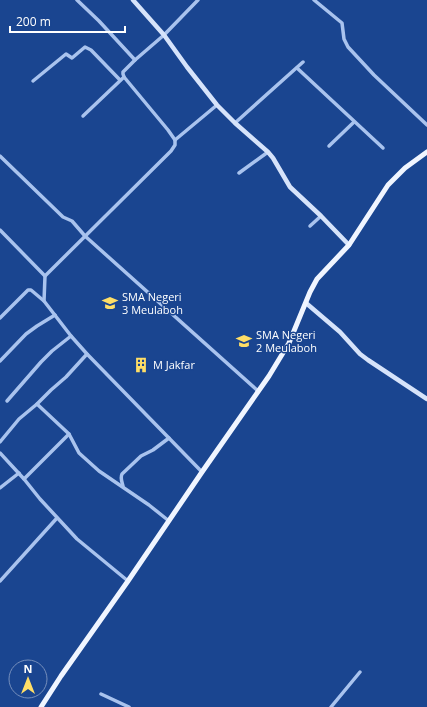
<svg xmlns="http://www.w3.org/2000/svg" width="427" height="707" font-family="'Open Sans',sans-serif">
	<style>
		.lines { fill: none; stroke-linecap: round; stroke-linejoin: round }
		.street { stroke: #a9c3ee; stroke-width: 3.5 }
		.secondary { stroke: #d6e3fa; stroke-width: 4.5 }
		.primary { stroke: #f0f5ff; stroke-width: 5 }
		.labels { text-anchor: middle; stroke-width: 3; stroke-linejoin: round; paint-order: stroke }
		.poi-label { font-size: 11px; fill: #fff; stroke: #1a4590; text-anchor: start }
	</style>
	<rect width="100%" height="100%" fill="#1a4590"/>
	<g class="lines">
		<g class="street">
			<polyline points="77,0 99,21 135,60"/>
			<polyline points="314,0 342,23 344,39 348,47 374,75 427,125"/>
			<polyline points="297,68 383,148"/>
			<polyline points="33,81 66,54 72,58 85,47 91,50 120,80"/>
			<polyline points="83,116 124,77"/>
			<polyline points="235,123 303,62"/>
			<polyline points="175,140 168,130 124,77 123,74 123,72 135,60 164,35 198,0"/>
			<polyline points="329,146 354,122"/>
			<polyline points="0,156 63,217 72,221 85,236 258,391"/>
			<polyline points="239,173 268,152"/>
			<polyline points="310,226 321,216"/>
			<polyline points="0,230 45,276 44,301 71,336 87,354 202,472"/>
			<polyline points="45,276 171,151 175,145 175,140 217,105"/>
			<polyline points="0,318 28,290 31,290 44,301"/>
			<polyline points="0,361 26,334 37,326 55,315"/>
			<polyline points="7,401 41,362 52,351 71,336"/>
			<polyline points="37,404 69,434 79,453 99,471 149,505 169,521"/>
			<polyline points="0,442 19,419 37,404 51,390 66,377 87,354"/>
			<polyline points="0,453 24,479 40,499 77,539 128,581"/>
			<polyline points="24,479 69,434"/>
			<path d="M123,486C122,482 120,478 122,474L141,456L153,450L169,438"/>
			<polyline points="0,488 19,473"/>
			<polyline points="0,581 57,518"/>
			<polyline points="101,694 129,707"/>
			<polyline points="331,707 360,672"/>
		</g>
		<g class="secondary">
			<polyline points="133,0 164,35 187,67 217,105 235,123 268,152 273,158 290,187 321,216 349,245"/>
			<polyline points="306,303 340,332 360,354 368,360 427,399"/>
		</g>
		<polyline class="primary" points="41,707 61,676 128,581 202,472 269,376 289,343 310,292 317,279 349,245 388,185 405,168 427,152"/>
	</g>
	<defs>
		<symbol id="school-bare" viewBox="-9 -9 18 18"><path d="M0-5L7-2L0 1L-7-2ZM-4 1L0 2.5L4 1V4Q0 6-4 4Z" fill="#ffde66" stroke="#1a4590" stroke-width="2.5" paint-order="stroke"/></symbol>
		<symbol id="building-bare" viewBox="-9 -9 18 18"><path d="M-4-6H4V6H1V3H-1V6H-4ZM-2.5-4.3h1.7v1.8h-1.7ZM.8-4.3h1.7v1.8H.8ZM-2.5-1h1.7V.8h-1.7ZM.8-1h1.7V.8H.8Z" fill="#ffde66" stroke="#1a4590" stroke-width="2.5" paint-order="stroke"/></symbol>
	</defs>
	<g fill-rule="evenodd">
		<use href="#school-bare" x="99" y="292" width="22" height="22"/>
		<use href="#school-bare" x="233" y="330" width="22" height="22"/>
		<use href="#building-bare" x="130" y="354" width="22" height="22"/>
	</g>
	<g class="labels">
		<g class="poi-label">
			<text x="122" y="301">SMA Negeri<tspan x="122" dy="13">3 Meulaboh</tspan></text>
			<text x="256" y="339">SMA Negeri<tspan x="256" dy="13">2 Meulaboh</tspan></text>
			<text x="153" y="369">M Jakfar</text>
		</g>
	</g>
	<g transform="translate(28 679)"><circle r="19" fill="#1a4590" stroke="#768fbc"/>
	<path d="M0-3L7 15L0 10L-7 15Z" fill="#ffde66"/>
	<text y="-6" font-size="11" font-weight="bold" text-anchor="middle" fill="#ffffff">N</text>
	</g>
	<path d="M10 26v6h115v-6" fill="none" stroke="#ffffff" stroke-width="2"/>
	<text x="16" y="26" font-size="12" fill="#ffffff" stroke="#1a4590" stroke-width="3" paint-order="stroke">200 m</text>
</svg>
